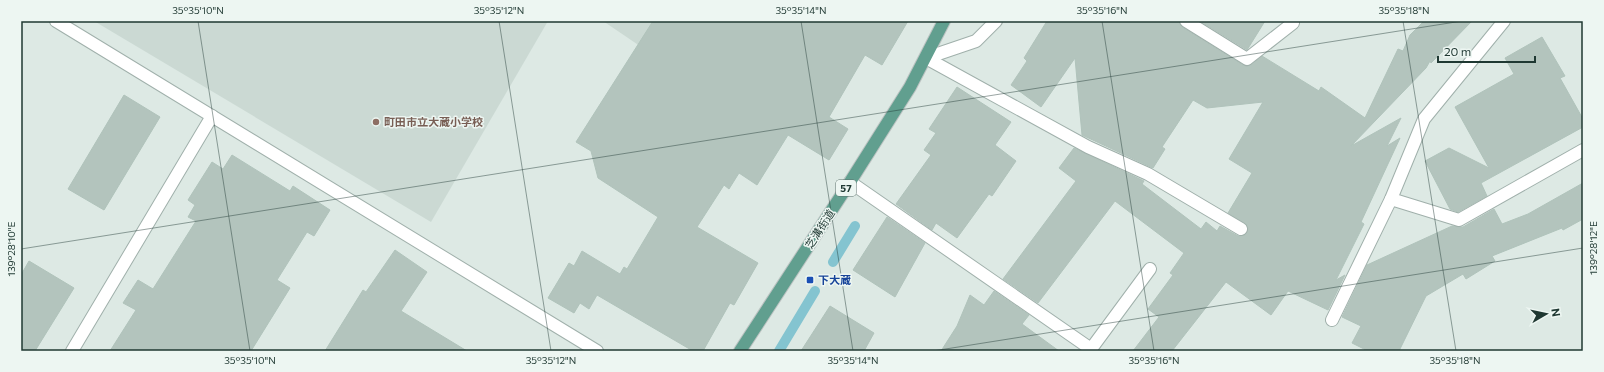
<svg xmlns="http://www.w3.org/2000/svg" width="1604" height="372" font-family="Commissioner,'Noto Sans JP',sans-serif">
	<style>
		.built { fill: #cbd9d3 }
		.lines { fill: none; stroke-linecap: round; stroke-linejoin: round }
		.stream { stroke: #84c4d0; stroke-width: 10 }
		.building { fill: #b3c4bd; stroke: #b0c3bb }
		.minor-casing { stroke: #a0b0ab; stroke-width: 14 }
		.primary-casing { stroke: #bcc3c2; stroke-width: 14 }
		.minor { stroke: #fff; stroke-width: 12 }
		.primary { stroke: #619f8f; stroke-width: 12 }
		.ticks { fill: none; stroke: #1f3832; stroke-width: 1; stroke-opacity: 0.45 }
		.education-dot { fill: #8d6e63; stroke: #edf6f2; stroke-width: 1.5 }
		.transit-dot { fill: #1a4fb4; stroke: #edf6f2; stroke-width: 1.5 }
		.labels { text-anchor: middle; stroke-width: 3; stroke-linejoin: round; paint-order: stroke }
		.shield { fill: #edf6f2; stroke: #5d716c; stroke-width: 1 }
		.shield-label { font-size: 10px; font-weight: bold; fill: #1f3832 }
		.education-label { font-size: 11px; font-weight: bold; fill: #785e54; stroke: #edf6f2; text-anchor: start }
		.street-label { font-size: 11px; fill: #1f3832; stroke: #edf6f2 }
		.transit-label { font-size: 11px; font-weight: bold; fill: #164399; stroke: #edf6f2; text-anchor: start }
		.neatline { fill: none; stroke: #1f3832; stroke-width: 1.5 }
		.ticks-label { font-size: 10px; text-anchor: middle; fill: #1f3832 }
	</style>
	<rect width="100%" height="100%" fill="#dde9e4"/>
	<g class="built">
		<polygon points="94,21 548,21 431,222"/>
		<polygon points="603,21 686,21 662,61"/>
	</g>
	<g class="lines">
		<g class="stream">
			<polyline points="833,262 855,226"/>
			<polyline points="779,351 815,291"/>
		</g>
	</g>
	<g class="building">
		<polygon points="653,21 908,21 882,65 865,55 829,117 848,129 829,160 788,135 757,185 739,173 729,189 724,185 697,227 758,263 734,305 730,303 703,351 693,351 597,295 589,309 580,303 574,313 548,298 569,263 574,266 582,251 620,274 624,267 627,269 658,217 598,178 591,151 576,142"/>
		<polygon points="1047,21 1179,21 1182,27 1243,65 1247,66 1251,65 1262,56 1319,91 1321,87 1365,118 1398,49 1403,51 1410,35 1424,21 1472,21 1431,63 1430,61 1426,68 1351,146 1401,118 1387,146 1400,138 1361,222 1364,224 1336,280 1345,275 1328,310 1288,291 1271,315 1226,282 1172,351 1133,351 1159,317 1148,309 1173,275 1170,273 1184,253 1115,201 1038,303 1003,279 1076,181 1059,168 1074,148 1144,181 1142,184 1201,229 1206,222 1217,231 1220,226 1238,236 1245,235 1248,229 1247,225 1228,213 1252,173 1229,159 1263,102 1207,108 1193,100 1162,147 1165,149 1153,168 1082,135 1075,58 1041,107 1011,85 1027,61 1024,58"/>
		<polygon points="1200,21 1265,21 1247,50"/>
		<polygon points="1542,37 1565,76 1560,78 1583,119 1583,127 1481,183 1487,196 1458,212 1450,209 1425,161 1449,148 1489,168 1455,107 1514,74 1505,58"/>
		<polygon points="957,87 1011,122 995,145 1016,161 992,196 989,194 957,238 936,223 932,230 896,204 931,155 924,150 936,133 929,129"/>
		<polygon points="124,95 160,117 104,210 68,189"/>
		<polygon points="232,155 290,191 293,186 330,210 314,236 307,232 277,280 290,288 251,351 110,351 136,310 123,303 138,280 153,289 196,221 188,217 195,205 188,200 212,162 223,169"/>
		<polygon points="1583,183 1583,219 1563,230 1562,228 1492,256 1495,261 1466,279 1463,274 1426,296 1399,351 1368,351 1352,343 1361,326 1342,317 1367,265 1452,226 1460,227 1463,227 1494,209 1502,224 1528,214"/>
		<polygon points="887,217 925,243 895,297 853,270"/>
		<polygon points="395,250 427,272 401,311 467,351 325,351 363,290 366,292"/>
		<polygon points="29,261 74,288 35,351 21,351 21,275"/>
		<polygon points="994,291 1029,315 1022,324 1059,351 941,351 957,326 970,295 984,305"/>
		<polygon points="830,306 874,333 864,351 801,351"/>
	</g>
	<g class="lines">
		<defs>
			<g id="minor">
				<polyline points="56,21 597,351"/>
				<polyline points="1186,21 1247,59 1293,23"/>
				<polyline points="926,58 1088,147 1148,174 1241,229"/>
				<polyline points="926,58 976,41 996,21"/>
				<polyline points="850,182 1091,349 1150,269"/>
				<polyline points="1391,199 1459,220 1583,150"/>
				<polyline points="1332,320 1391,199 1424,119 1504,21"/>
				<polyline points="72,351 212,116"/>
			</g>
			<polyline id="primary" points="740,351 850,182 910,87 944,21"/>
		</defs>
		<use href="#minor" class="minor-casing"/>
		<use href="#primary" class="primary-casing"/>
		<use href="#minor" class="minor"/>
		<use href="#primary" class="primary"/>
	</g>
	<path class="ticks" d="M198,21L250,351M499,21L551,351M801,21L853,351M1102,21L1154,351M1403,21L1456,351M21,249L1462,21M933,351L1583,248"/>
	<circle class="education-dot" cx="376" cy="122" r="4"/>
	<rect class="transit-dot" x="806" y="276" width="8" height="8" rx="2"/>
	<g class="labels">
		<rect class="shield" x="836" y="180" width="20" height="16" rx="3"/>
		<g class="shield-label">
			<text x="846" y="192">57</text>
		</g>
		<g class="education-label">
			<text x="384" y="126">町田市立大蔵小学校</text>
		</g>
		<g class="street-label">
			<text transform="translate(820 229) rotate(-57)" y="4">芝溝街道</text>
		</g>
		<g class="transit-label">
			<text x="818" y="284">下大蔵</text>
		</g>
	</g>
	<rect width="1604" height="372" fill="none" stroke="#edf6f2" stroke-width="44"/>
	<g transform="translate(1546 314) rotate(81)" stroke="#edf6f2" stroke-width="3" paint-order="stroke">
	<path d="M0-3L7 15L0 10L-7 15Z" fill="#1f3832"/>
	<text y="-6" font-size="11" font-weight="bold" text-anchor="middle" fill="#1f3832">N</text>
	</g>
	<path d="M1438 56v6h97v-6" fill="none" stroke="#1f3832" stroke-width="2"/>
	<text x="1444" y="56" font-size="12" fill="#1f3832" stroke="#edf6f2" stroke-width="3" paint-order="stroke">20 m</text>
	<rect x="22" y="22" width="1560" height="328" class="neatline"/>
	<g class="ticks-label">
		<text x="198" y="14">35°35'10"N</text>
		<text x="499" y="14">35°35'12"N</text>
		<text x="801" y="14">35°35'14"N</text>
		<text x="1102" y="14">35°35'16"N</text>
		<text x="1404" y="14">35°35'18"N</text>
		<text transform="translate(1593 248) rotate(-90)" y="4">139°28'12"E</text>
		<text transform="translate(11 249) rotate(-90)" y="4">139°28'10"E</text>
		<text x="250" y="364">35°35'10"N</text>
		<text x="551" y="364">35°35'12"N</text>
		<text x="853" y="364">35°35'14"N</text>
		<text x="1154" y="364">35°35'16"N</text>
		<text x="1455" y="364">35°35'18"N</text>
	</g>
</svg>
